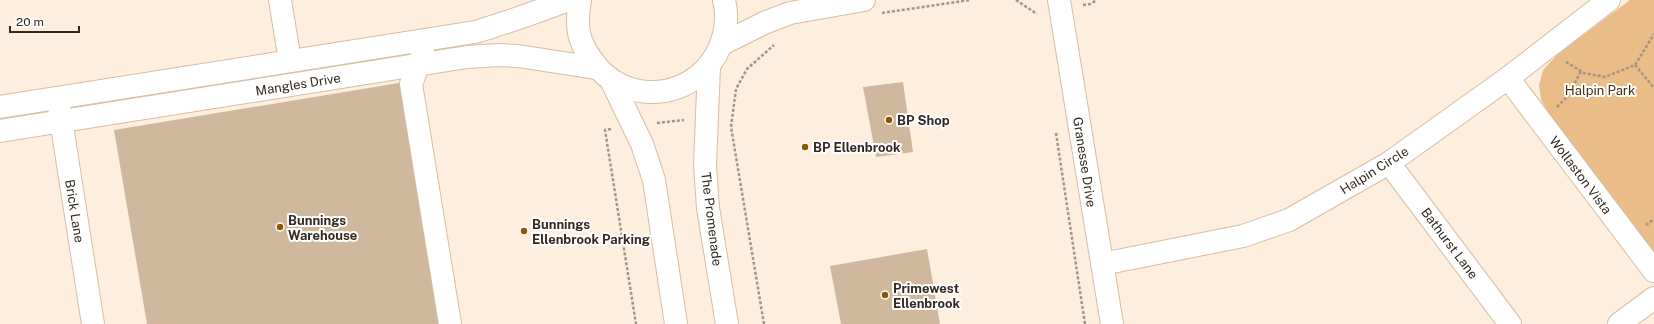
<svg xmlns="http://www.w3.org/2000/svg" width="1654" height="324" font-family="'Public Sans',sans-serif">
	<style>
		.green { fill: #eabc87 }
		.building { fill: #d0b89e }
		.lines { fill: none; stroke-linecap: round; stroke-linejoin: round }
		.minor-casing { stroke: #d6bea4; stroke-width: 24 }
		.major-casing { stroke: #d6bea4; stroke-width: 24 }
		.path { stroke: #a39689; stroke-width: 2.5; stroke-dasharray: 3 2; stroke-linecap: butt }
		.minor { stroke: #fff; stroke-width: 22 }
		.major { stroke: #fff; stroke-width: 22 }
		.poi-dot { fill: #8c5806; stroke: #fff; stroke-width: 1.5 }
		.labels { text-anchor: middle; stroke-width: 4; stroke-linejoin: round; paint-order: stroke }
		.street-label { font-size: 13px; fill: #32291f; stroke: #fff }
		.park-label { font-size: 13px; fill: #482e0b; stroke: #fff }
		.poi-label { font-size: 13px; font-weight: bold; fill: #32291f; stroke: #fff; text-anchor: start }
	</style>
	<rect width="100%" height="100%" fill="#fdeede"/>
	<polygon class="green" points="1630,0 1654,0 1654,252 1550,115 1541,100 1539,85 1543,70 1558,54"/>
	<g class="building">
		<polygon points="405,82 447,324 147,324 114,130"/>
		<polygon points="903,82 913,152 876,157 863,87"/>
		<polygon points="927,249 940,324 841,324 830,266"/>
	</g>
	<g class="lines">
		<defs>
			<g id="minor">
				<polyline points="280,0 290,61"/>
				<polyline points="1059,0 1112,324"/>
				<polyline points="722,44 764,23 790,13 864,0"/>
				<polyline points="423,53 411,84 450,324"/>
				<polyline points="1508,78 1654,271"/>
				<path d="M0,107L475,32C507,23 538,11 569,0"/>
				<polyline points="59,107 93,324"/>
				<polyline points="0,131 467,57 498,55 518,56 596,68"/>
				<polyline points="1389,163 1510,324"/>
				<polyline points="1102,264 1243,236 1289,220 1389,163 1508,78 1609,0"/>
				<polyline points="1619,324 1654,298"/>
			</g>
			<g id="major">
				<path d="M580,0C578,11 577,22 579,33C581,43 586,52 592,60C622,105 689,102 716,55C725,38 729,20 724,0"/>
				<polyline points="709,66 705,165 708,208 727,324"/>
				<polyline points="611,80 642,144 654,180 676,324"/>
			</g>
		</defs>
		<use href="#minor" class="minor-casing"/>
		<use href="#major" class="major-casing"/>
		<g class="path">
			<polyline points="1016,0 1037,14"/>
			<polyline points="1083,5 1090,4 1097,0"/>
			<polyline points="882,13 970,0"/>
			<polyline points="1566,62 1584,73 1605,77 1635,65 1654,34"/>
			<polyline points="1635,65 1654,88"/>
			<polyline points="1557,107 1568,96 1581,71"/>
			<polyline points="657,123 684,120"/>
			<polyline points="611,129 605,130 636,324"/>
			<polyline points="1056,133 1085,324"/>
			<polyline points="1646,225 1654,219"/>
			<polyline points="764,324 731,127 736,89 747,69 774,45"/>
		</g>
		<use href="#minor" class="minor"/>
		<use href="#major" class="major"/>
	</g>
	<g class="poi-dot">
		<circle cx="889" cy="120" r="4"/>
		<circle cx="805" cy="147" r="4"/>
		<circle cx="280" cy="227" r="4"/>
		<circle cx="524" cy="231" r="4"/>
		<circle cx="885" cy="295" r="4"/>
	</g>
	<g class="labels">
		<g class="street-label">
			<text transform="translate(298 84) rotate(-9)" y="5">Mangles Drive</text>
			<text transform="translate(1085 162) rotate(81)" y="5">Granesse Drive</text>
			<text transform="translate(1374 170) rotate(-32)" y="5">Halpin Circle</text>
			<text transform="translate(1581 175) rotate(53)" y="5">Wollaston Vista</text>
			<text transform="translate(75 211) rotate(81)" y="5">Brick Lane</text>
			<text transform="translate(712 219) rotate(83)" y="5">The Promenade</text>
			<text transform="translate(1450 243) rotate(53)" y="5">Bathurst Lane</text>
		</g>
		<g class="park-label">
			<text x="1600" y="95">Halpin Park</text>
		</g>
		<g class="poi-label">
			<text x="897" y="125">BP Shop</text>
			<text x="813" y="152">BP Ellenbrook</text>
			<text x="288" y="225">Bunnings<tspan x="288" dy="15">Warehouse</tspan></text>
			<text x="532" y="229">Bunnings<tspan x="532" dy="15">Ellenbrook Parking</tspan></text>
			<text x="893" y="293">Primewest<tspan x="893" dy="15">Ellenbrook</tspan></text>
		</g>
	</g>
	<path d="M10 26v6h69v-6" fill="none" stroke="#32291f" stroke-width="2"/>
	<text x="16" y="26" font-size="12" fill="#32291f" stroke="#ffffff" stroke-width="3" paint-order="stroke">20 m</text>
</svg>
